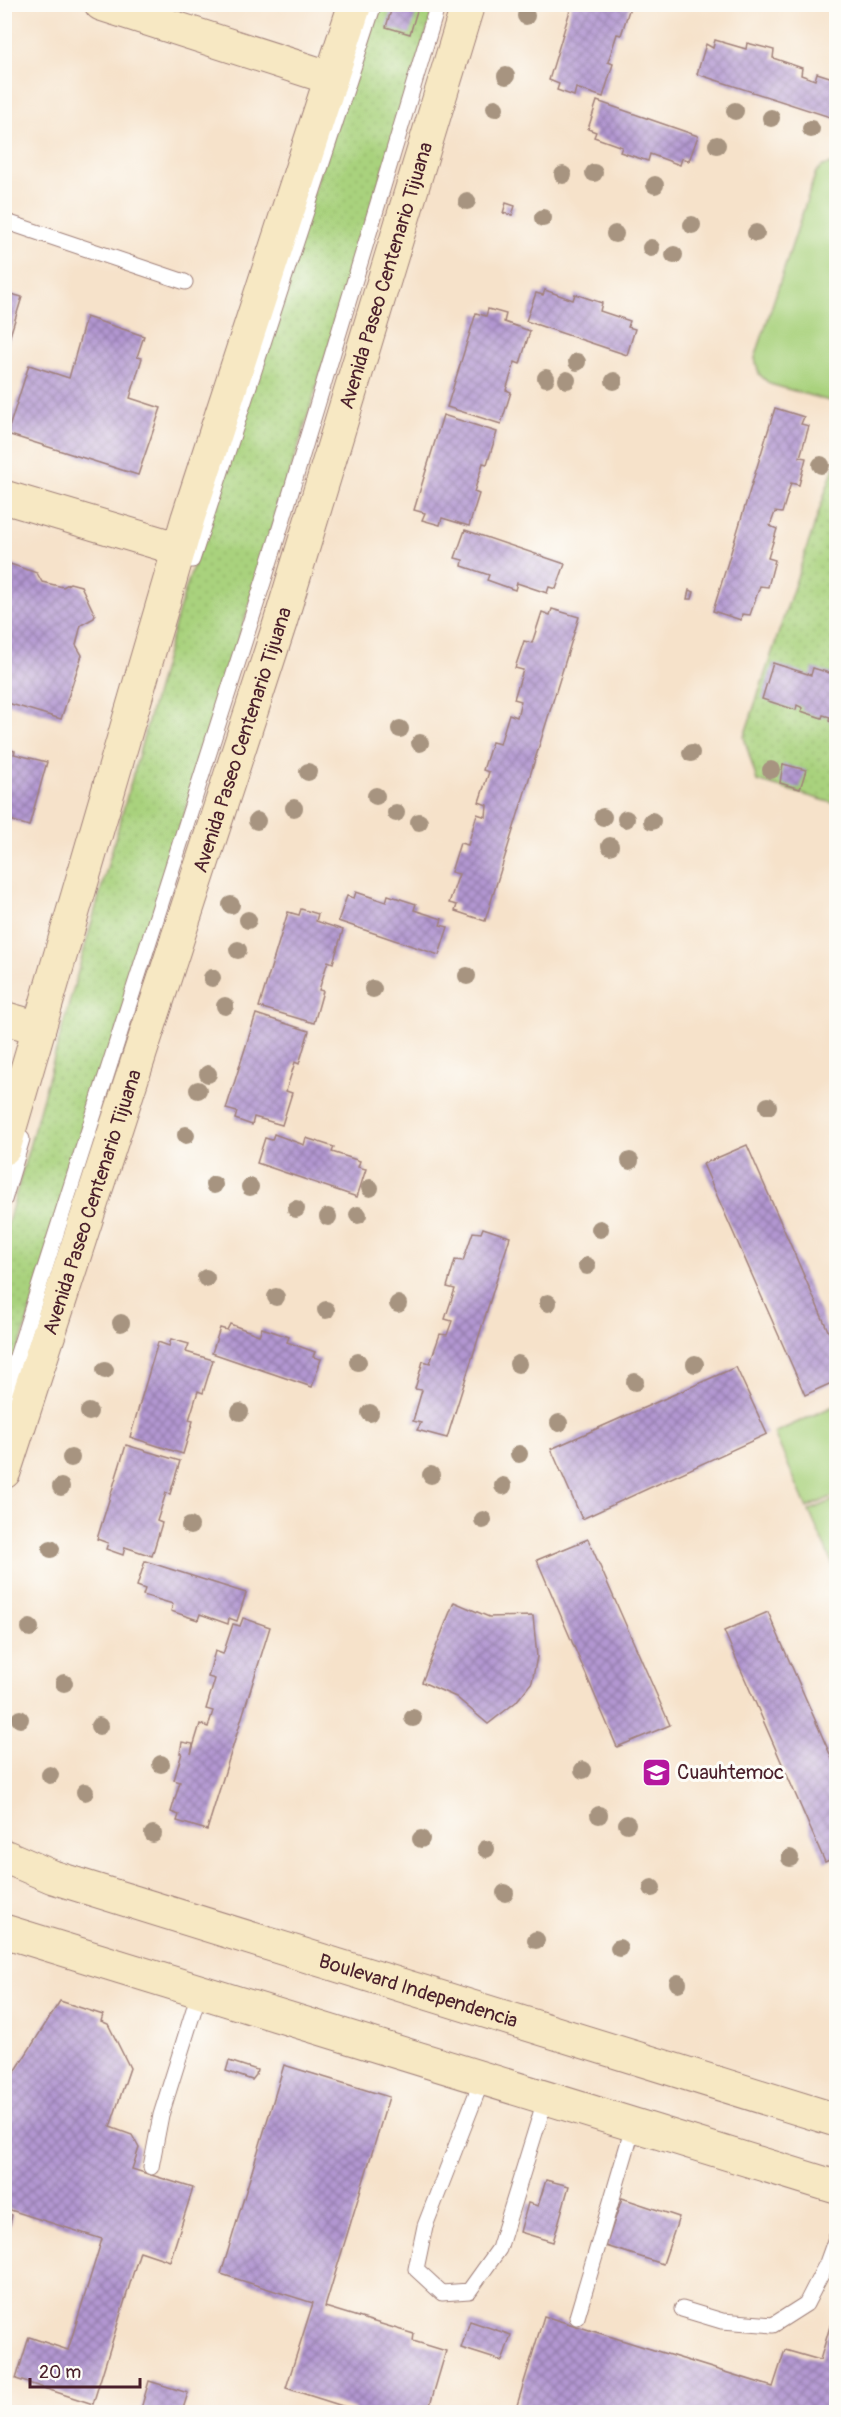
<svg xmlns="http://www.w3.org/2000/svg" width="841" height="2417" font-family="Pangolin,sans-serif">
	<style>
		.grass { fill: url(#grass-dots); stroke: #7a7854; stroke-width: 1.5 }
		.pitch { fill: #a9d27d; stroke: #7a7854; stroke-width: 1.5 }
		.building { fill: url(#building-cross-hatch) }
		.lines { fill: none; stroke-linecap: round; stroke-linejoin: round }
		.lane-casing { stroke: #a0807a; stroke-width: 17 }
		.secondary-casing { stroke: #a0807a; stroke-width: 35 }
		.lane { stroke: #fff; stroke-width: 15 }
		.secondary { stroke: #f7e8c3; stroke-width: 33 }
		.tree { fill: #a79480 }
		.labels { text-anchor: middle; stroke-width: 6; stroke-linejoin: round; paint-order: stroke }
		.street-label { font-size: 20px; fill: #4a1f2b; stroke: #fdfcf7 }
		.poi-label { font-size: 20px; fill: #4a1f2b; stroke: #fdfcf7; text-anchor: start }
	</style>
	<defs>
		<pattern id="grass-dots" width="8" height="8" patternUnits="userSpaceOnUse" patternTransform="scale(1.5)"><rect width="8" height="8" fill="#a9d27d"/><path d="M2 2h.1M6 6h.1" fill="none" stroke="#93b46c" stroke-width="1.8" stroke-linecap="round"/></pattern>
		<pattern id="building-cross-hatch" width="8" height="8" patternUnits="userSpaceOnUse" patternTransform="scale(1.5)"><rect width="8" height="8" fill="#b297d1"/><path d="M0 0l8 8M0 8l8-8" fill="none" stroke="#937baa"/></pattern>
	</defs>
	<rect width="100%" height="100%" fill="#fdfcf7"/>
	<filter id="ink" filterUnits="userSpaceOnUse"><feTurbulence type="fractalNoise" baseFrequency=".0167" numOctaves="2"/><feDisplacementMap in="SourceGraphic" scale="12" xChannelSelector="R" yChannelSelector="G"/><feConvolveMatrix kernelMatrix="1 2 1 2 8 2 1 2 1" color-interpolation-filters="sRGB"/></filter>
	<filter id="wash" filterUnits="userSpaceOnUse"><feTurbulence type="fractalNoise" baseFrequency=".008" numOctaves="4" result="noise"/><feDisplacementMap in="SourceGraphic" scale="24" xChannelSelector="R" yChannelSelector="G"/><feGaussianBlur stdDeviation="1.35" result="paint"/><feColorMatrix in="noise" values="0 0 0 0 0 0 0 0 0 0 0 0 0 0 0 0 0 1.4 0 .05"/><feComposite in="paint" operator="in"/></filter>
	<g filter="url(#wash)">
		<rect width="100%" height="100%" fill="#f6e2ca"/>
		<g class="grass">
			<polygon points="377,5 435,5 5,1394 5,1233 179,610 354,66"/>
			<polygon points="836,460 836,804 757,781 744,737"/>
		</g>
		<g class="pitch">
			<polygon points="836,163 836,403 770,384 759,374 755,358 816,172 823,166"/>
			<polygon points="836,1405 836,1495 807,1508 774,1433"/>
			<polygon points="836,1499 836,1572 809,1511"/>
		</g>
		<g id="blocks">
			<g class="building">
				<polygon points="393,4 419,4 410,34 386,27"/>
				<polygon points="572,4 631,4 621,35 617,34 608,62 613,64 603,97 576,88 574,96 557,90 559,84 549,80"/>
				<polygon points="715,40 746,49 747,43 774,50 773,58 802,68 801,75 815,80 817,73 836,79 836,119 697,74 706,44 713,48"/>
				<polygon points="597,101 698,136 689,161 682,158 680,165 650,154 648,161 620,152 622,147 594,137 596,132 588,129"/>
				<polygon points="506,203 515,206 512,215 503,213"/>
				<polygon points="545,290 573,300 575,294 602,303 600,311 630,321 628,327 635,329 627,355 526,321 536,293 543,295"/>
				<polygon points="4,292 22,297 5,352 4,352"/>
				<polygon points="488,309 506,314 504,322 530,331 520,364 515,362 506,390 511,392 501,424 447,407 476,313 486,316"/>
				<polygon points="86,317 144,336 137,357 142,358 130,398 161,408 138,475 7,434 29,365 69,378"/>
				<polygon points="775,408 804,417 801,424 809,426 800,457 806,458 799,485 791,483 782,513 775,512 770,526 777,529 768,558 775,560 768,587 760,586 750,615 742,614 741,620 713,611"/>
				<polygon points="443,415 497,432 487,464 483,463 474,492 479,494 469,526 442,518 440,525 422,520 425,513 414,510"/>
				<polygon points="465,530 565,564 556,589 549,587 547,593 517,583 515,590 487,580 489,575 462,566 463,560 455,558"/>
				<polygon points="7,563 37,573 42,582 63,587 70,583 81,586 95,615 94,618 81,625 76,645 82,655 61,719 4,702 4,564"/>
				<polygon points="689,590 694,592 692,599 687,599"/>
				<polygon points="552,609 579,617 485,921 455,911 457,905 449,903 459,874 451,872 460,843 468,845 477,814 486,817 487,805 479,802 489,772 483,770 492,742 500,744 509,714 517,717 521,701 514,699 523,670 515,668 524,641 532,643 542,612 550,615"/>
				<polygon points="773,663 811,675 813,668 836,675 836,724 829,721 830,717 823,715 822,718 801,711 803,708 797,705 796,710 762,699"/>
				<polygon points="4,748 15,751 14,754 47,762 29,826 4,818"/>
				<polygon points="783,764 806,770 800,789 780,783"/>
				<polygon points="356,892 386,902 388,895 416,904 414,910 442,919 440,925 448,927 439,955 338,921 347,896 354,898"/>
				<polygon points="301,909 318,914 316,921 343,930 333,963 328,961 319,990 323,991 314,1023 259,1007 288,912 299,915"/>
				<polygon points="256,1014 309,1031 299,1064 295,1062 286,1091 292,1093 282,1125 254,1117 252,1125 235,1119 237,1112 226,1109"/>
				<polygon points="274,1134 304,1145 306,1138 334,1147 332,1152 360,1161 358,1167 366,1169 357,1197 257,1163 265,1138 272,1140"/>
				<polygon points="747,1145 836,1349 836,1381 805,1395 703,1164"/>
				<polygon points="483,1228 510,1237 447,1438 417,1430 421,1423 413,1421 422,1390 415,1389 423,1361 430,1363 440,1334 447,1335 452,1321 445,1319 455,1289 447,1287 455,1260 463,1261 473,1232 481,1233"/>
				<polygon points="230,1324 259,1335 262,1328 289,1337 287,1342 315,1352 313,1357 321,1359 312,1387 212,1353 220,1328 227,1330"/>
				<polygon points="171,1339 189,1344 186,1352 213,1360 203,1393 198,1391 189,1420 193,1421 183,1454 130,1437 158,1342 169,1346"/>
				<polygon points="736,1367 767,1434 582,1519 551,1449"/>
				<polygon points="126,1445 180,1461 170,1494 166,1493 157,1521 162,1523 152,1556 125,1547 123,1555 106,1549 108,1543 97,1539"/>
				<polygon points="588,1539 670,1725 617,1747 537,1560"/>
				<polygon points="145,1561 246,1593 237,1621 229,1618 228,1624 200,1614 198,1620 171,1611 173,1604 143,1595 145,1589 137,1586"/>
				<polygon points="454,1602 489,1617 533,1616 537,1657 532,1682 516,1702 488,1724 456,1697 422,1682"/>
				<polygon points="768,1612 836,1768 836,1857 825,1862 724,1631"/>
				<polygon points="243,1618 270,1627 207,1830 177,1821 179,1815 171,1812 180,1782 174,1780 182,1753 180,1753 182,1742 193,1744 191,1754 200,1724 208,1727 213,1711 206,1709 215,1679 208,1677 215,1651 223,1654 233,1624 240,1626"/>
				<polygon points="60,2001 103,2015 101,2021 108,2024 130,2068 110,2127 132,2135 139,2148 132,2169 193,2188 170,2261 140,2251 93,2404 16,2379 29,2337 68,2350 102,2239 4,2208 4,2089"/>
				<polygon points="229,2061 257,2070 256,2075 252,2080 226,2071"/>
				<polygon points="284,2065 389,2097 325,2307 414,2334 413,2341 446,2351 428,2412 354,2412 355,2410 286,2388 313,2303 221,2274"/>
				<polygon points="546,2180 569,2186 553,2242 520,2232 528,2203 538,2206"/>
				<polygon points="622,2198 679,2217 663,2264 606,2246"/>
				<polygon points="4,2212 12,2215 7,2236 4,2235"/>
				<polygon points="836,2306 836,2412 515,2412 544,2316 773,2387 785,2350 820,2360"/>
				<polygon points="470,2321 511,2335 502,2361 461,2348"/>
				<polygon points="149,2381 188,2393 182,2412 140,2412"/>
			</g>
		</g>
	</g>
	<g filter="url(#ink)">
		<use href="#blocks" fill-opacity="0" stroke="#a0807a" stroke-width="1.5"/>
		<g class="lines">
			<defs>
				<g id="lane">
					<polyline points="4,221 185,282"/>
					<polyline points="192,560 374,4"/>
					<polyline points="4,1200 22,1139"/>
					<polyline points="4,1397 275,545 438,4"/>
					<polyline points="483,2077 425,2226 416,2269 442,2293 469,2291 499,2249 546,2097"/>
					<polyline points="151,2167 161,2115 200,1990"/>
					<polyline points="682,2309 722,2321 773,2325 806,2304 827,2263 836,2238"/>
					<polyline points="577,2317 634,2124"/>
				</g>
				<g id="secondary">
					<polyline points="101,4 331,78"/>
					<polyline points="4,497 179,549"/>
					<polyline points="4,1018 39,1028"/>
					<polyline points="4,1148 188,518 355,4"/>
					<path id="s1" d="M4,1472L280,623L468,4"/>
					<path id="s2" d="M4,1856L53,1877L836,2120"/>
					<polyline points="4,1931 836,2187"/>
				</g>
			</defs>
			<use href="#lane" class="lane-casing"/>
			<use href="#secondary" class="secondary-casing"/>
			<use href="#lane" class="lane"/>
			<use href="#secondary" class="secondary"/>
		</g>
		<g class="tree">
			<circle cx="526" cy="16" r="9"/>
			<circle cx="506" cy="76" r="9"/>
			<circle cx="495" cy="108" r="9"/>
			<circle cx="735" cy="111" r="9"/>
			<circle cx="771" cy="118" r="9"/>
			<circle cx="811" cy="129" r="9"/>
			<circle cx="717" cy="145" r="9"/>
			<circle cx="594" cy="173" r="9"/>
			<circle cx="563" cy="175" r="9"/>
			<circle cx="655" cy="185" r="9"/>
			<circle cx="467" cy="201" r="9"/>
			<circle cx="543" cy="218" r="9"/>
			<circle cx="692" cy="225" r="9"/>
			<circle cx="756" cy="233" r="9"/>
			<circle cx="615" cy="234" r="9"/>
			<circle cx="651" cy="248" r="9"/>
			<circle cx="674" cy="255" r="9"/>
			<circle cx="577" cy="362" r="9"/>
			<circle cx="546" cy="378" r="9"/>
			<circle cx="567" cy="380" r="9"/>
			<circle cx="614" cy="381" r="9"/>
			<circle cx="821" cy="465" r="9"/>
			<circle cx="400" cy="729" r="9"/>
			<circle cx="420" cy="743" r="9"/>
			<circle cx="691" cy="753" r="9"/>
			<circle cx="771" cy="770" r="9"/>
			<circle cx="308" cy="772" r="9"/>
			<circle cx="376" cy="796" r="9"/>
			<circle cx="294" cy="808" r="9"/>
			<circle cx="396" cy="813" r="9"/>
			<circle cx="603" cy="817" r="9"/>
			<circle cx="626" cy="819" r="9"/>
			<circle cx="257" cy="821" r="9"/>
			<circle cx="652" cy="821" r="9"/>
			<circle cx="419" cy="822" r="9"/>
			<circle cx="610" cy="846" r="9"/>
			<circle cx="231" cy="905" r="9"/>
			<circle cx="248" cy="920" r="9"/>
			<circle cx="238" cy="950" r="9"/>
			<circle cx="467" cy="976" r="9"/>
			<circle cx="212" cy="978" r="9"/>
			<circle cx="373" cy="989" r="9"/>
			<circle cx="225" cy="1006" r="9"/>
			<circle cx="208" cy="1074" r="9"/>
			<circle cx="198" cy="1090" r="9"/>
			<circle cx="768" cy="1106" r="9"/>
			<circle cx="186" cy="1135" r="9"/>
			<circle cx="630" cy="1161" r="9"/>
			<circle cx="214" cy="1185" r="9"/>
			<circle cx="250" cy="1187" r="9"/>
			<circle cx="370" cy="1188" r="9"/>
			<circle cx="296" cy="1209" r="9"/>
			<circle cx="358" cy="1215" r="9"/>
			<circle cx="328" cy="1217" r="9"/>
			<circle cx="600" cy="1229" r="9"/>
			<circle cx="587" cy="1266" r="9"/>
			<circle cx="206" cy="1278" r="9"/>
			<circle cx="276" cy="1297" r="9"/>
			<circle cx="548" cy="1303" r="9"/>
			<circle cx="398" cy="1304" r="9"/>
			<circle cx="326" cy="1310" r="9"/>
			<circle cx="121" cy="1323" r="9"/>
			<circle cx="358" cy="1362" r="9"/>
			<circle cx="518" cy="1364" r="9"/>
			<circle cx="695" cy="1364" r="9"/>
			<circle cx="105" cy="1370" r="9"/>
			<circle cx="635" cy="1382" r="9"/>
			<circle cx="89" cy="1412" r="9"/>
			<circle cx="240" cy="1412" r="9"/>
			<circle cx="370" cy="1413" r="9"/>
			<circle cx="559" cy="1423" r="9"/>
			<circle cx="519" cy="1454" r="9"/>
			<circle cx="71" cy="1458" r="9"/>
			<circle cx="431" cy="1475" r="9"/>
			<circle cx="503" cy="1486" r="9"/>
			<circle cx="61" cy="1487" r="9"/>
			<circle cx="483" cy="1520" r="9"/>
			<circle cx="190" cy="1526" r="9"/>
			<circle cx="51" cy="1549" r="9"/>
			<circle cx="30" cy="1628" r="9"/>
			<circle cx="64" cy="1683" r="9"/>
			<circle cx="413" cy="1718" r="9"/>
			<circle cx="20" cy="1719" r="9"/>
			<circle cx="99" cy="1726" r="9"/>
			<circle cx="161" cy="1764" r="9"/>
			<circle cx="583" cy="1770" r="9"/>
			<circle cx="50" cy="1775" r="9"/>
			<circle cx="85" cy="1792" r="9"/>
			<circle cx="599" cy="1815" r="9"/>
			<circle cx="627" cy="1824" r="9"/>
			<circle cx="153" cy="1834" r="9"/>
			<circle cx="421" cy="1839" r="9"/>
			<circle cx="486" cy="1849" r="9"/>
			<circle cx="790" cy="1858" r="9"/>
			<circle cx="652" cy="1888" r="9"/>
			<circle cx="505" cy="1893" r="9"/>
			<circle cx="536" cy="1940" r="9"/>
			<circle cx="619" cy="1948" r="9"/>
			<circle cx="678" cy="1983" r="9"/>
		</g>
	</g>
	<defs>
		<symbol id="school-square" viewBox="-11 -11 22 22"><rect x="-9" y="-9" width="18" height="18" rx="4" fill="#b5179e" stroke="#fdfcf7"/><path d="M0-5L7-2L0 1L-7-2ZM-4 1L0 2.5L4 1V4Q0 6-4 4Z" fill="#fff"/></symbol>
	</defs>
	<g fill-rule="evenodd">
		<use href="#school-square" x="640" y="1756" width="33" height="33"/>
	</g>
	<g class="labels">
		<g class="street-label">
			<text dy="7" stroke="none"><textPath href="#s1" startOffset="1256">Avenida Paseo Centenario Tijuana</textPath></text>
			<text dy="7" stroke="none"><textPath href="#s1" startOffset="770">Avenida Paseo Centenario Tijuana</textPath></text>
			<text dy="7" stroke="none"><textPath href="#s1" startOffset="284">Avenida Paseo Centenario Tijuana</textPath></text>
			<text dy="7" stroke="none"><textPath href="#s2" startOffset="436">Boulevard Independencia</textPath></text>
		</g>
		<g class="poi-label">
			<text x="677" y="1779">Cuauhtemoc</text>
		</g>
	</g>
	<rect width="841" height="2417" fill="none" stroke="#fdfcf7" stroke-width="24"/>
	<path d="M30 2378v9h110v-9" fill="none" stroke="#4a1f2b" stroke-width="3"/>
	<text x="39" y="2378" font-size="18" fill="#4a1f2b" stroke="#fdfcf7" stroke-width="4.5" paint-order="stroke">20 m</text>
</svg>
